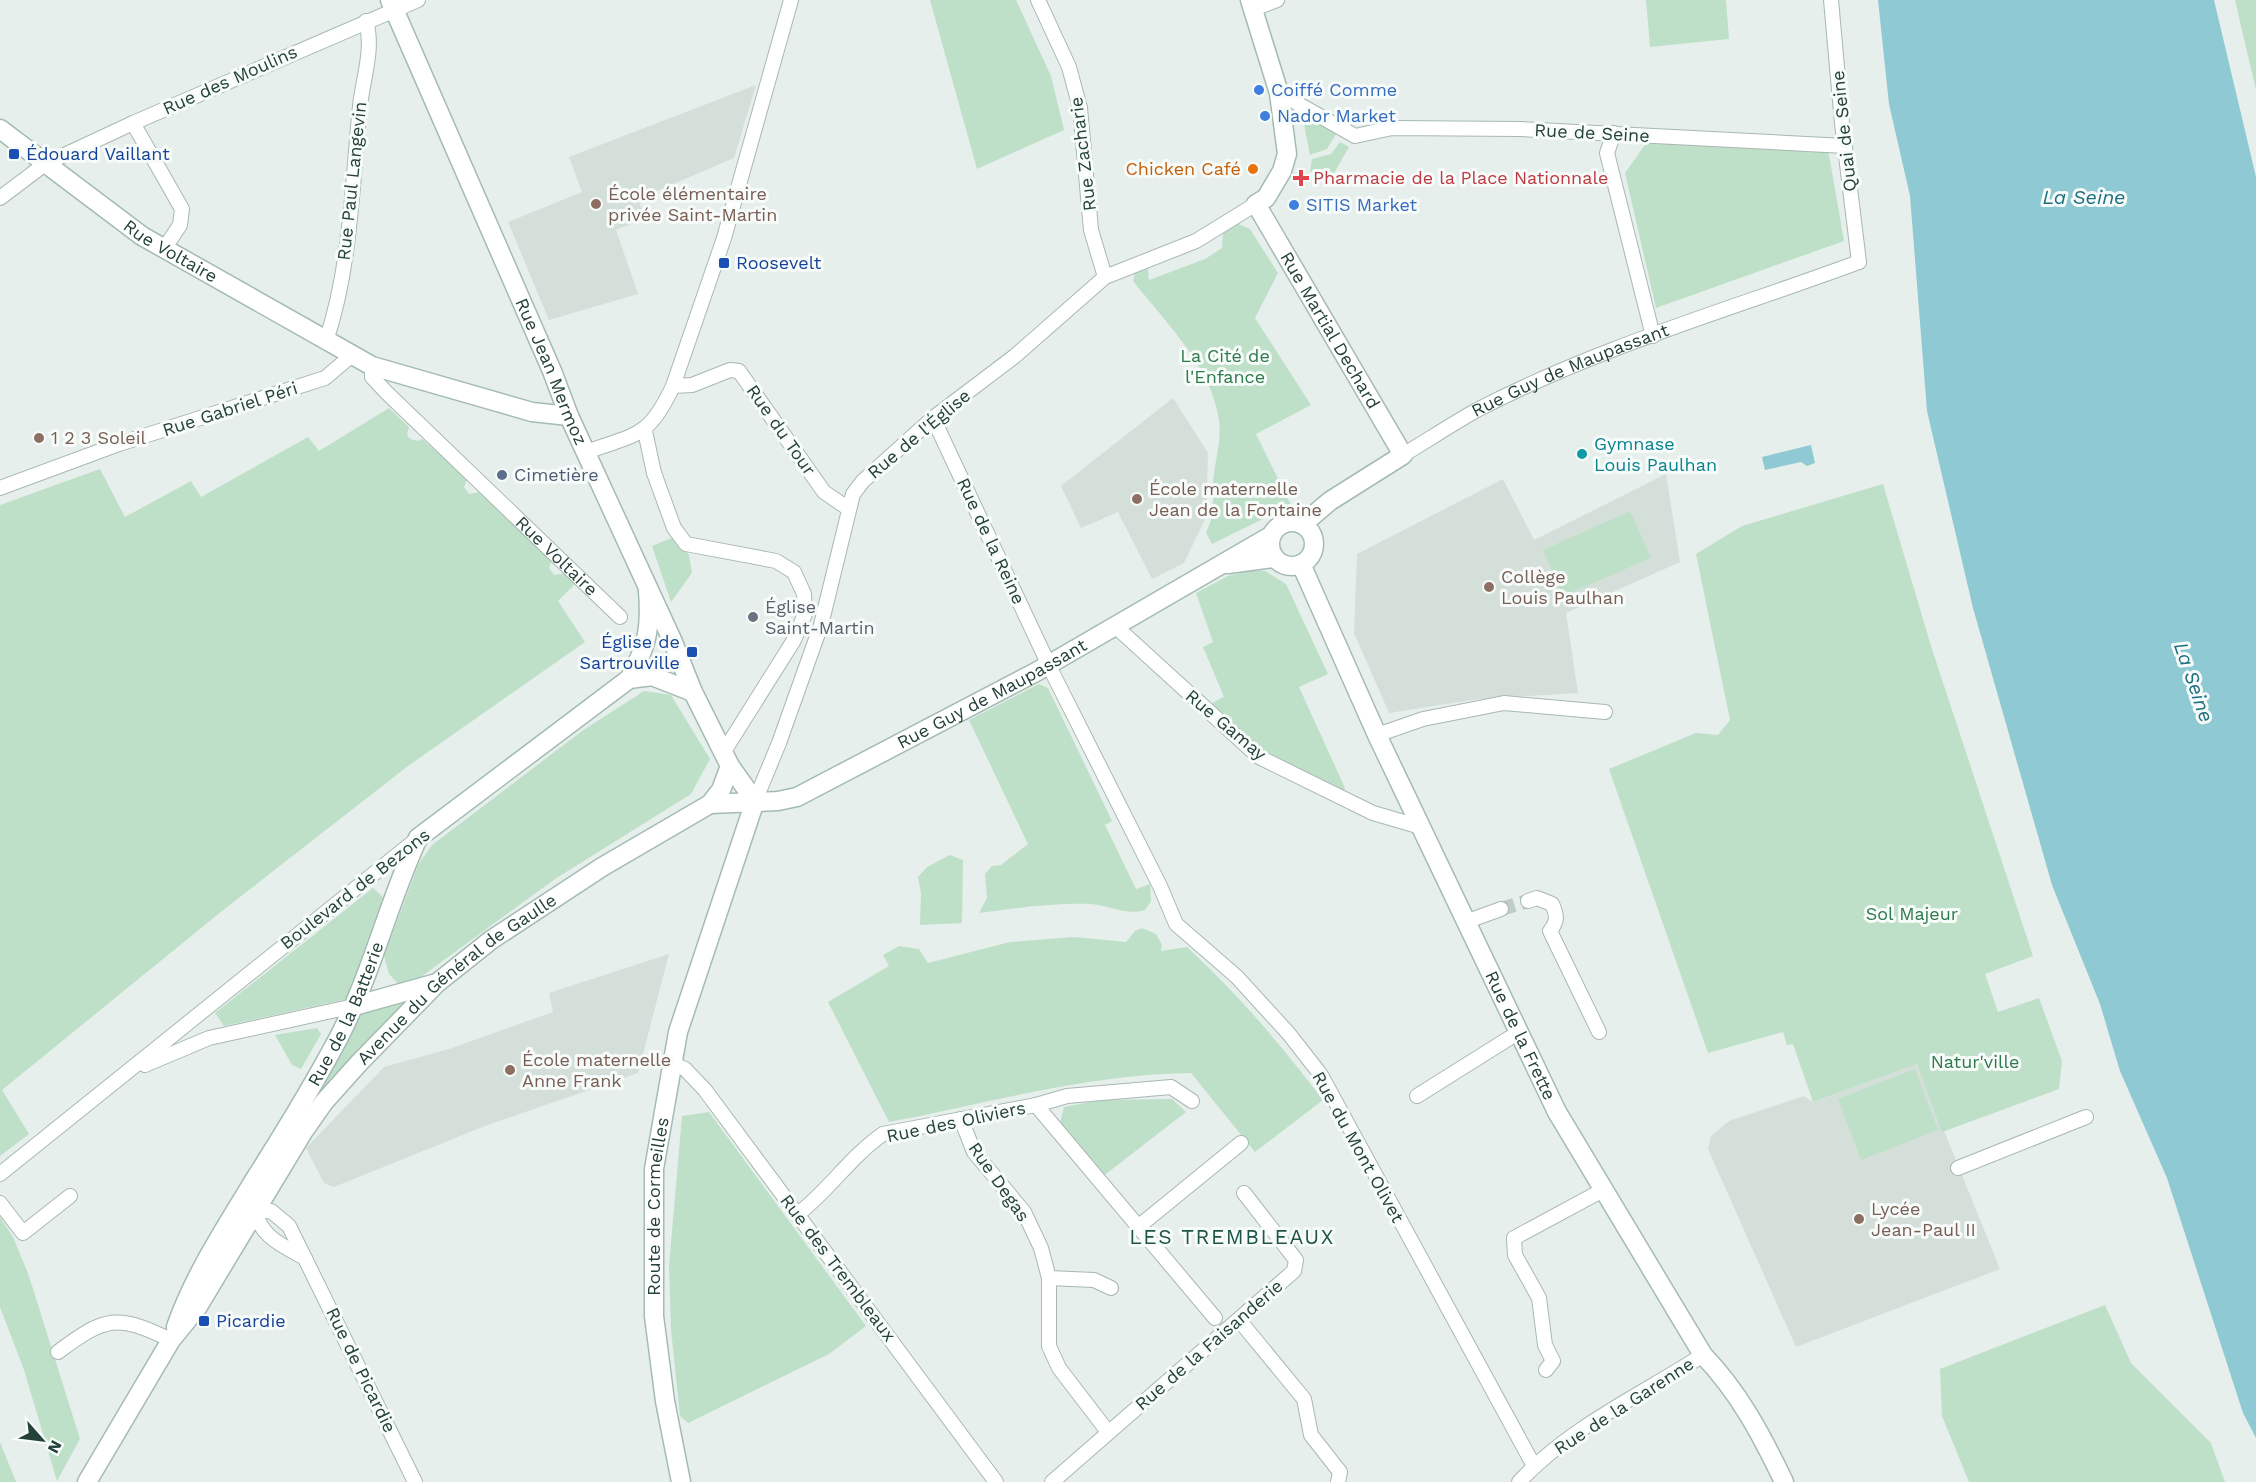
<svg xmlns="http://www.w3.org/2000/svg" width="2256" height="1482" font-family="'Work Sans',sans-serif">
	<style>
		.built { fill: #d4dfda }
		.green { fill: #bfe0c8 }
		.water { fill: #8ec9d4 }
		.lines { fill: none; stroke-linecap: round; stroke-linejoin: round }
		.street-tunnel { stroke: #bfccc8; stroke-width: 14; stroke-dasharray: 14 7; stroke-linecap: butt }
		.street-casing { stroke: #a8b8b2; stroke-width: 16 }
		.secondary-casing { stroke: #a4bbb3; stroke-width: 21 }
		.street { stroke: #fff; stroke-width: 14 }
		.secondary { stroke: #fff; stroke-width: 18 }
		.shop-dot { fill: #3f7fe0; stroke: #f7fbf9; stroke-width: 2 }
		.transit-dot { fill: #1a4fb4; stroke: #f7fbf9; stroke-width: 2 }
		.food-dot { fill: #e8710a; stroke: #f7fbf9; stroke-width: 2 }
		.health-dot { fill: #e0444e; stroke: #f7fbf9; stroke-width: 2 }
		.education-dot { fill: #8d6e63; stroke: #f7fbf9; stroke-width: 2 }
		.culture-dot { fill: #0f9aa8; stroke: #f7fbf9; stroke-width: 2 }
		.service-dot { fill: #5c6f8a; stroke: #f7fbf9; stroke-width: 2 }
		.worship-dot { fill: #6b7280; stroke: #f7fbf9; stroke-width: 2 }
		.labels { text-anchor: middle; stroke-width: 6; stroke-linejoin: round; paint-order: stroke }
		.street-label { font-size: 18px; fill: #24423a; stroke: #f7fbf9 }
		.shop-label { font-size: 18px; fill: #366cbe; stroke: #f7fbf9; text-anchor: start }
		.transit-label { font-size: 18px; fill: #164399; stroke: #f7fbf9; text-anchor: start }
		.food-label { font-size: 18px; fill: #c56008; stroke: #f7fbf9; text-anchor: end }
		.health-label { font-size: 18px; fill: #be3a42; stroke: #f7fbf9; text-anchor: start }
		.education-label { font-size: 18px; fill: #785e54; stroke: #f7fbf9; text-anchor: start }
		.park-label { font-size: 18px; fill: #2d7a4b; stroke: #f7fbf9 }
		.culture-label { font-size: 18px; fill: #0d838f; stroke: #f7fbf9; text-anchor: start }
		.service-label { font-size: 18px; fill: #4e5e75; stroke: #f7fbf9; text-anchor: start }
		.worship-label { font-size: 18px; fill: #5b616d; stroke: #f7fbf9; text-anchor: start }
		.water-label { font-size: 20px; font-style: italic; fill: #1c6f80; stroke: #f7fbf9 }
		.quarter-label { font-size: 21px; letter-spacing: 1.5px; fill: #1f5548; stroke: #f7fbf9 }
	</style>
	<rect width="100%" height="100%" fill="#e6efeb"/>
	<g class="built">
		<polygon points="756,85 734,158 638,199 645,218 616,230 638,294 549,320 508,222 582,192 569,157"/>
		<polygon points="1173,398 1208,453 1206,517 1184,563 1152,579 1118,512 1081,528 1061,486"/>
		<polygon points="1666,474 1680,562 1566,613 1578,693 1479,699 1389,713 1354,633 1357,554 1503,479 1534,540"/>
		<polygon points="669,954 638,1073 485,1126 334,1187 324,1183 306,1148 384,1067 449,1049 553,1012 549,993"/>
		<polygon points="1917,1064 2000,1269 1796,1347 1708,1149 1711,1136 1729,1121 1804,1096 1813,1102"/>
	</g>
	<g class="green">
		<polygon points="930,0 1016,0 1051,76 1064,130 977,169"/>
		<polygon points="1646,0 1726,0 1729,39 1650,47"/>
		<polygon points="2235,0 2256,0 2256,90"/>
		<polygon points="1310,114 1334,128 1336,134 1327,149 1310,155 1304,124"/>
		<polygon points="1649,139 1828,149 1844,241 1656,308 1625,173"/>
		<polygon points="1340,142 1349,147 1333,175 1321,169 1310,172 1312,159 1331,154"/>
		<path d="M1236,223L1250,229L1278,273L1255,318L1311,405L1256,434L1291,505L1212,544L1206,533C1216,510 1212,507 1213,484C1214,463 1222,441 1219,420C1211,366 1166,323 1133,281L1135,273L1148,269L1149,280L1205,259L1222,248L1223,233Z"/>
		<polygon points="389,408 409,427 407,435 410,439 418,441 422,439 467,479 464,487 469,494 480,492 552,560 549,568 554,575 566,573 576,583 558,601 585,642 408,766 222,911 2,1090 29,1134 0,1156 0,505 100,469 125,517 191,481 201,497 308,437 319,451"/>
		<polygon points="1883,484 1931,646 2033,956 1985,974 1998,1012 2039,998 2062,1061 2059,1089 1942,1132 1917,1064 1813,1102 1793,1044 1787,1045 1783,1032 1708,1053 1609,769 1696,733 1718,735 1730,720 1696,554 1742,526"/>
		<polygon points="1630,511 1651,558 1563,596 1543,550"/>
		<polygon points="674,537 689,555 692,573 671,602 652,546"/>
		<polygon points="1252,570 1265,571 1286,584 1328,674 1299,687 1345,788 1344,791 1264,753 1208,705 1224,697 1203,647 1213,642 1196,593 1228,576"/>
		<path d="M1039,684L1048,688L1112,821L1105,825L1136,889L1150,884L1151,901L1145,910C1129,916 1107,905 1090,904C1054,903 1015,908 979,913L987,898L985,874L992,866L1001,865L1028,844L969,720Z"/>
		<polygon points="644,691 671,695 710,759 691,794 555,879 414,982 399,985 389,974 384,956 419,863 432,845 582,731"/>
		<polygon points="950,855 963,860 962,923 920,925 921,893 918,877 927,867"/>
		<polygon points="373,888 383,897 347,999 224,1026 215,1013"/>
		<path d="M1142,928L1156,934L1162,945L1161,951L1187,947C1238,994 1282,1046 1323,1100L1255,1152L1191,1073C1088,1074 989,1103 889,1122L828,1002L889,966L883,955L899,946L919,949L928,963L1010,942L1074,937L1126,942L1135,931Z"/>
		<polygon points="403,1002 404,1005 313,1105 310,1103 364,1010"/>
		<polygon points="317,1028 321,1034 301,1069 292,1065 275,1035"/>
		<polygon points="1915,1069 1938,1130 1861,1160 1838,1099"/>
		<polygon points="1172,1099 1186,1112 1102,1177 1059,1127 1064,1107 1101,1100"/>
		<polygon points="709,1112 866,1326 829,1354 688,1423 680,1416 671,1330 669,1266 682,1116"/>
		<polygon points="0,1217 13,1237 29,1276 80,1439 57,1481 24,1370 0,1307"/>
		<polygon points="2105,1305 2131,1363 2211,1443 2225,1482 1969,1482 1942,1416 1940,1369"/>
		<polygon points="0,1442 16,1482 0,1482"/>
	</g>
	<g class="water">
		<polygon points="1878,0 2214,0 2256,177 2256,1438 2243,1413 2167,1178 2120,1071 2100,1004 2052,885 1973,608 1927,411 1910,196 1889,104"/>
		<polygon points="1811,445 1815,463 1807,466 1801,462 1765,470 1762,457"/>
	</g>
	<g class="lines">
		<polyline class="street-tunnel" points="1501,909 1528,901"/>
		<defs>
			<g id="street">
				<polyline points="1038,0 1069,67 1080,108 1091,230 1105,277"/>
				<polyline points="1831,0 1842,123 1859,262"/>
				<polyline points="1254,9 1277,0"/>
				<polyline points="1279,93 1355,136 1392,128 1520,129 1845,146"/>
				<polyline points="133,123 182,209 180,225 164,249"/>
				<polyline points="1614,133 1607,153 1653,336"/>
				<polyline points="0,198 45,164 133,123 418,0"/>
				<path d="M326,341C351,267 352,184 360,106C363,78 374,49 366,21"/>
				<path id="s1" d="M372,366V377L387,393L620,617"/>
				<polyline points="673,386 692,385 730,370 739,371 824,492 849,509"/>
				<polyline points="933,418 1054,676 1160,886 1176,924 1237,977 1289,1034 1321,1075 1534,1466"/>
				<polyline points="645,431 654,473 674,528 686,544 776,561 794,572 804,594 805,614 794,640 723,753"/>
				<path d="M586,452C636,434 649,438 673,386L724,238L791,0"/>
				<path id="s2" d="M1403,455C1428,440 1452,424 1477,410C1598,347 1732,309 1859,262"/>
				<polyline points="0,488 119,444 325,378 351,356"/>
				<polyline points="1114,625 1259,757 1373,813 1421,827"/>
				<polyline points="1377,735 1423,719 1504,703 1605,712"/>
				<polyline points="755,801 779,743 821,625 853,494 863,481 933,418 1015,356 1105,277 1196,241 1256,204"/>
				<path d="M1528,901L1537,898L1552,904C1557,915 1558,921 1550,931L1599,1032"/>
				<polyline points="1465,922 1501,909"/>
				<polyline points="671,1063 685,1069 705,1090 996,1482"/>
				<polyline points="145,1065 209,1038 354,1006"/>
				<polyline points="1417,1096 1519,1032"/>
				<polyline points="1036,1105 1215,1318"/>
				<polyline points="961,1119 974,1152 1024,1212 1041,1248 1049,1278 1049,1346 1059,1368 1108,1432"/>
				<polyline points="1958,1168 2086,1117"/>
				<polyline points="0,1174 417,839"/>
				<polyline points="0,1203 23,1233 70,1196"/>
				<path d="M254,1207C259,1236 281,1245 305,1258"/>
				<polyline points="250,1212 271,1211 289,1226 415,1482"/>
				<path d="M798,1214C829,1190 851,1156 883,1134L1036,1105L1067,1096L1171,1087L1192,1101"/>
				<polyline points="1138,1227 1241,1143"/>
				<polyline points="1049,1278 1094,1280 1111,1288"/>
				<polyline points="1239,1320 1304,1399 1311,1435 1340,1472 1338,1482"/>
				<path d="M58,1352C106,1316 117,1314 171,1340"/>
				<polyline points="1546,1370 1553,1361 1545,1345 1539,1298 1515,1255 1514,1238 1603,1190"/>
				<polyline points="1052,1482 1294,1271 1296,1260 1244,1193"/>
				<path d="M1519,1482C1570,1427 1641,1395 1703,1355"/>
			</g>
			<g id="secondary">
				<path id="s3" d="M390,0L552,371L569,416L673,642L693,692L730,766L755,801"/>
				<path id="s4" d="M1250,0L1279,93L1287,154L1282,171L1266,198L1256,204L1403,455L1330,501L1303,524"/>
				<path id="s5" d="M0,129L142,236L372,366L532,412L569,416"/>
				<circle cx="1292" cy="544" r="22"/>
				<polyline points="1228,564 1274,558"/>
				<path id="s6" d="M1301,564L1377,735L1557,1112L1703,1355C1739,1392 1762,1436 1784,1482"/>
				<polyline points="629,679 652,676 693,692"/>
				<path id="s7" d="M710,804L778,801L797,797L1036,672L1272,535"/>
				<polyline points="354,1006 433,984"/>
				<path id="s8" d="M176,1327C194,1275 225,1229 253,1182C283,1135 313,1086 339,1037C372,973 388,903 418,838L629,679C647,647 651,628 648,591"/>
				<path id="s9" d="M87,1482L171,1340L197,1308L303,1132L324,1102L359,1063L437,983L491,940L602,867L710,804L721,790L730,766"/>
				<path id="s10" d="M681,1482L665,1401L654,1316V1169L678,1032L755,801"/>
			</g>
		</defs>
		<use href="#street" class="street-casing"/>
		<use href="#secondary" class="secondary-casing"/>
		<use href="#street" class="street"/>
		<use href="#secondary" class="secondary"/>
	</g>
	<g class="shop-dot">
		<circle cx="1259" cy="90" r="6"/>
		<circle cx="1265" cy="116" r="6"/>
		<circle cx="1294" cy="205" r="6"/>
	</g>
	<g class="transit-dot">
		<rect x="8" y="148" width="12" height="12" rx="3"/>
		<rect x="718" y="257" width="12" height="12" rx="3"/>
		<rect x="686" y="646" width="12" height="12" rx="3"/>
		<rect x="198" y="1315" width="12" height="12" rx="3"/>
	</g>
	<circle class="food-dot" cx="1253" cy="169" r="6"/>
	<path class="health-dot" d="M1298 169h6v6h6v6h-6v6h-6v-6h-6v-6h6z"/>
	<g class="education-dot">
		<circle cx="596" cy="204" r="6"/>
		<circle cx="39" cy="438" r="6"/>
		<circle cx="1137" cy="499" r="6"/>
		<circle cx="1489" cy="587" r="6"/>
		<circle cx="510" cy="1070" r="6"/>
		<circle cx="1859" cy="1219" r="6"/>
	</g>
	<circle class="culture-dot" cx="1582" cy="454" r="6"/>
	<circle class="service-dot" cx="502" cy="475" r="6"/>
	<circle class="worship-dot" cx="753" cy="617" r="6"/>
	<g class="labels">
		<g class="street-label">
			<text transform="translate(230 80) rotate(-24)" y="6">Rue des Moulins</text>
			<text transform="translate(1844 131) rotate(-96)" y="6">Quai de Seine</text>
			<text transform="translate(1592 133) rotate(3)" y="6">Rue de Seine</text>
			<text transform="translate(1083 154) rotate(-97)" y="6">Rue Zacharie</text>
			<text transform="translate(352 181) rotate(-84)" y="6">Rue Paul Langevin</text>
			<text dy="6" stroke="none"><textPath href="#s5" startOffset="210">Rue Voltaire</textPath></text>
			<text dy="6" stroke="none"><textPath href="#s4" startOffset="366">Rue Martial Dechard</textPath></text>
			<text dy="6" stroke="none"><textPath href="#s3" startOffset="405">Rue Jean Mermoz</textPath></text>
			<text dy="6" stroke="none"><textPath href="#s2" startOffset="188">Rue Guy de Maupassant</textPath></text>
			<text transform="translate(230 409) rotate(-18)" y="6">Rue Gabriel Péri</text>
			<text transform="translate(781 430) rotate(55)" y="6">Rue du Tour</text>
			<text transform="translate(919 434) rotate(-40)" y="6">Rue de l'Église</text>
			<text transform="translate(991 541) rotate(65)" y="6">Rue de la Reine</text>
			<text dy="6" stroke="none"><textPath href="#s1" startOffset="268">Rue Voltaire</textPath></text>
			<text dy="6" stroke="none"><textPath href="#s7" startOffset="308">Rue Guy de Maupassant</textPath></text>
			<text transform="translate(1226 725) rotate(40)" y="6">Rue Gamay</text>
			<text transform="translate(355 889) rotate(-38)" y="6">Boulevard de Bezons</text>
			<text dy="6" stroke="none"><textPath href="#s9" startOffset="630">Avenue du Général de Gaulle</textPath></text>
			<text dy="6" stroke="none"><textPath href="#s8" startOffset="357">Rue de la Batterie</textPath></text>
			<text dy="6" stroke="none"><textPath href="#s6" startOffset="520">Rue de la Frette</textPath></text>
			<text transform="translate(956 1122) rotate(-12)" y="6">Rue des Oliviers</text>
			<text transform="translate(1358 1147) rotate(61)" y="6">Rue du Mont Olivet</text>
			<text transform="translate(999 1182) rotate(55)" y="6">Rue Degas</text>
			<text dy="6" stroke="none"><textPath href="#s10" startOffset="278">Route de Cormeilles</textPath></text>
			<text transform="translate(838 1268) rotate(53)" y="6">Rue des Trembleaux</text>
			<text transform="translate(1209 1345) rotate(-41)" y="6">Rue de la Faisanderie</text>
			<text transform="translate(361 1370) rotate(64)" y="6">Rue de Picardie</text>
			<text transform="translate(1624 1406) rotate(-33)" y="6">Rue de la Garenne</text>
		</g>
		<g class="shop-label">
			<text x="1271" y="96">Coiffé Comme</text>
			<text x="1277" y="122">Nador Market</text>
			<text x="1306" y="211">SITIS Market</text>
		</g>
		<g class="transit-label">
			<text x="26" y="160">Édouard Vaillant</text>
			<text x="736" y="269">Roosevelt</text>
			<text x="680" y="648" text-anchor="end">Église de<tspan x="680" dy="21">Sartrouville</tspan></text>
			<text x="216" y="1327">Picardie</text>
		</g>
		<g class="food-label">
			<text x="1241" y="175">Chicken Café</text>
		</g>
		<g class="health-label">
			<text x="1313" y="184">Pharmacie de la Place Nationnale</text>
		</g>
		<g class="education-label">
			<text x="608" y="200">École élémentaire<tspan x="608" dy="21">privée Saint-Martin</tspan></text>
			<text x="51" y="444">1 2 3 Soleil</text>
			<text x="1149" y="495">École maternelle<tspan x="1149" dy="21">Jean de la Fontaine</tspan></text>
			<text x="1501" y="583">Collège<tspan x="1501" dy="21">Louis Paulhan</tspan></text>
			<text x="522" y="1066">École maternelle<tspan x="522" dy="21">Anne Frank</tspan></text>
			<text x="1871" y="1215">Lycée<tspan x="1871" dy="21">Jean-Paul II</tspan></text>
		</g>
		<g class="park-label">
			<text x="1225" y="362">La Cité de<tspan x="1225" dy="21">l'Enfance</tspan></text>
			<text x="1912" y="920">Sol Majeur</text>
			<text x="1975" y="1068">Natur'ville</text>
		</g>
		<g class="culture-label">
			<text x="1594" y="450">Gymnase<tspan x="1594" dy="21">Louis Paulhan</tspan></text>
		</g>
		<g class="service-label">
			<text x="514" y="481">Cimetière</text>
		</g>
		<g class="worship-label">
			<text x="765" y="613">Église<tspan x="765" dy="21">Saint-Martin</tspan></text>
		</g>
		<g class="water-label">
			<text x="2084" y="204">La Seine</text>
			<text transform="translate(2194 682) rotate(71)" y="7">La Seine</text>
		</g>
		<g class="quarter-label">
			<text x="1232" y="1244">LES TREMBLEAUX</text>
		</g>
	</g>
	<g transform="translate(42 1440) rotate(118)" stroke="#f7fbf9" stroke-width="4.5" paint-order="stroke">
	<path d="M0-4.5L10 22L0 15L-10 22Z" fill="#24423a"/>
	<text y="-9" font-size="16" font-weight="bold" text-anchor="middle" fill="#24423a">N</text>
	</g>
</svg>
